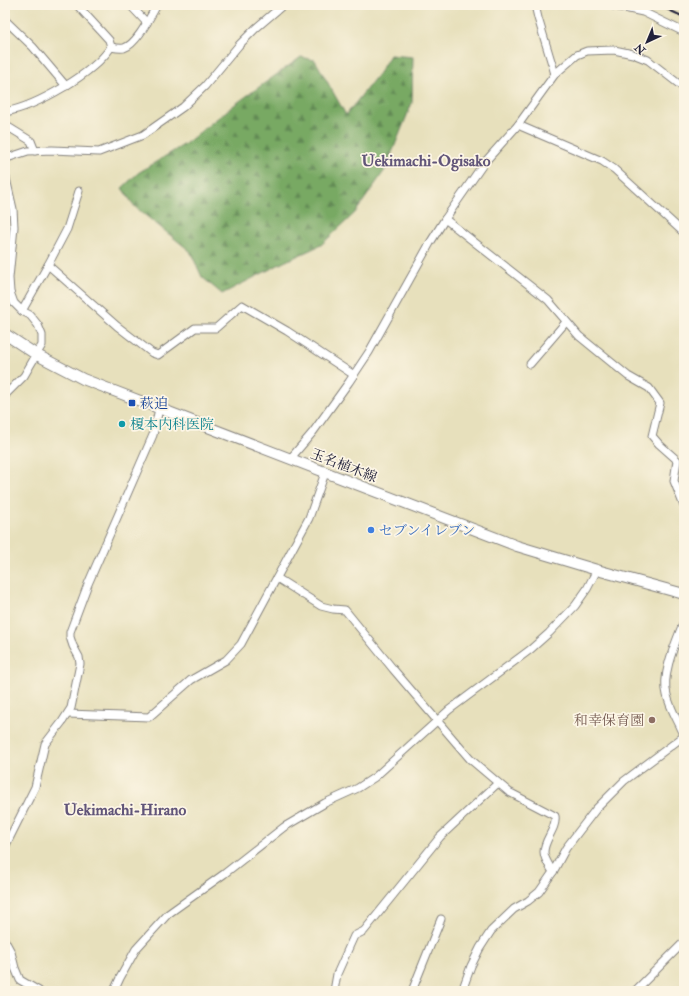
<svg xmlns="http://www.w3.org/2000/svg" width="689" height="996" font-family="'IM FELL Double Pica','Noto Serif JP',serif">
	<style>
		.forest { fill: url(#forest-firs); stroke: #4d6650 }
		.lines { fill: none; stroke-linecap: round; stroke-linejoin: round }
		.street-casing { stroke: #84817c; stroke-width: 9 }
		.secondary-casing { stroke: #84817c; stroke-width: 12 }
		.street { stroke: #fff; stroke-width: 7 }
		.secondary { stroke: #fff; stroke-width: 10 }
		.rail { stroke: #22223b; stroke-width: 2 }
		.transit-dot { fill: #1a4fb4; stroke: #fcf5e5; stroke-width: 1.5 }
		.culture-dot { fill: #0f9aa8; stroke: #fcf5e5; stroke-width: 1.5 }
		.shop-dot { fill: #3f7fe0; stroke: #fcf5e5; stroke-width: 1.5 }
		.education-dot { fill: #8d6e63; stroke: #fcf5e5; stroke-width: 1.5 }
		.labels { text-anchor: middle; stroke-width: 3.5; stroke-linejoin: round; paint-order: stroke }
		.transit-label { font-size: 14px; fill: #164399; stroke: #fcf5e5; text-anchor: start }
		.culture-label { font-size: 14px; fill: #0d838f; stroke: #fcf5e5; text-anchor: start }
		.street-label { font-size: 14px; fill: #22223b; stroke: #fcf5e5 }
		.shop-label { font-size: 14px; fill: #366cbe; stroke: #fcf5e5; text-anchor: start }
		.education-label { font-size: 14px; fill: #785e54; stroke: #fcf5e5; text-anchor: end }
		.quarter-label { font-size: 16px; font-weight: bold; fill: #615579; stroke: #fcf5e5 }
	</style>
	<defs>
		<pattern id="forest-firs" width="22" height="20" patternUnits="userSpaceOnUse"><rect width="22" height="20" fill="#78a964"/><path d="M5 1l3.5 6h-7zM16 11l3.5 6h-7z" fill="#628954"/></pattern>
	</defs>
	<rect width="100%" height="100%" fill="#fcf5e5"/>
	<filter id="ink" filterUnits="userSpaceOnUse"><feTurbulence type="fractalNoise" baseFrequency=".025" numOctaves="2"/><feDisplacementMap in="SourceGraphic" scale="8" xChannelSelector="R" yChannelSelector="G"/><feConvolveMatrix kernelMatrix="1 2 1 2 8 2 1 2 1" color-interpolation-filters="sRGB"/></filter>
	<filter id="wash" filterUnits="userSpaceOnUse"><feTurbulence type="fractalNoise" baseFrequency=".012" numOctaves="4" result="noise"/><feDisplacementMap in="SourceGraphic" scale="16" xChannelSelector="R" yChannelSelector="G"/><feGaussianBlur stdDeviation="0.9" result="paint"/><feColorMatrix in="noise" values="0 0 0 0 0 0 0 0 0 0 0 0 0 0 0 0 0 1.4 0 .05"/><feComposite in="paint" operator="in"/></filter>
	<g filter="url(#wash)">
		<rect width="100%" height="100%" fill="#e7e0bc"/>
		<polygon class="forest" points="390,55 413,57 412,103 385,170 355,213 321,245 284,262 222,294 202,277 190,251 135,207 122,188 138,173 185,144 234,105 301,57 315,60 346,115 379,73"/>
	</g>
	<g filter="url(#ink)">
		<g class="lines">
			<defs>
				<g id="street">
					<polyline points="130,5 147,23"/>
					<polyline points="535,5 538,18 555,74"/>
					<polyline points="610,5 643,12 684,32"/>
					<polyline points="5,20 33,47 66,86"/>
					<path d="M111,47C116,48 120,49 124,48C137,44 150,17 157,5"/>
					<path d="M5,112C37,106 93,74 111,47L109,40L77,5"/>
					<polyline points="5,125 31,141 35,151"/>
					<polyline points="518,125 602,161 614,169 684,233"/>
					<polyline points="7,158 28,151 52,150 99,152 143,135 183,107 205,86 239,45 256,28 283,5"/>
					<polyline points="5,174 13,209 14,227 9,278 10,292 14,303 22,311 30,315 38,325 42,335 42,345 24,376 7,393 5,396"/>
					<polyline points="445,219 548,300 579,336 628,376 649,388 660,403 652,436 659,444 677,460 674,481 684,506"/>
					<polyline points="48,265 117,326 152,353 158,355 195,328 216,328 242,305 287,331 354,375"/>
					<polyline points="22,311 48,265 67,229 79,191"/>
					<polyline points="530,364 566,322"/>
					<polyline points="290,459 313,432 349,382 369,352 430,243 445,219 484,163 518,125 555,74 577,55 587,51 614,50 633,54 648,60 684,88"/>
					<path d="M277,578L321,606L333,609L345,610L393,669L470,759L509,792L555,816C557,829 544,839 544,852C544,859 550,867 553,872"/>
					<path d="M684,621C676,642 661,674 667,695C670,709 679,722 684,735"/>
					<polyline points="68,714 149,717 191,680 226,660 241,644 309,518 325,473"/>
					<polyline points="5,847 35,787 45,744 62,722 71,708 80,664 79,657 73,646 70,637 70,632 88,584 153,435 159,409"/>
					<polyline points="5,941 11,952 15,968 20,980 39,991"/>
					<polyline points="114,991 120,978 136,949 168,914 224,874 284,827 325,803 358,788 375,777 449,710 531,649 549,633 575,606 587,589 597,570"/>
					<polyline points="334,991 337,974 354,936 364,931 440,837 498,783"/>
					<polyline points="412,991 441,919"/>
					<polyline points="462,991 471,966 480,948 491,931 514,909 528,901 539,892 553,872 566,848 596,809 624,781 684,736"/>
					<polyline points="635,991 684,942"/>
				</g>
				<polyline id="secondary" points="5,334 37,355 83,379 517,546 597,570 684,594"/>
			</defs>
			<use href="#street" class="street-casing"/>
			<use href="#secondary" class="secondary-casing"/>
			<use href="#street" class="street"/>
			<use href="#secondary" class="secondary"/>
			<polyline class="rail" points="658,5 684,17"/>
		</g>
	</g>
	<rect class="transit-dot" x="128" y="399" width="8" height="8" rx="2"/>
	<circle class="culture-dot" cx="122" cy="424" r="4"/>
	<circle class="shop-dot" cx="371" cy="530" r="4"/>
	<circle class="education-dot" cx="652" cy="720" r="4"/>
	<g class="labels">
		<g class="transit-label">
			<text x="140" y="408">萩迫</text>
		</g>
		<g class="culture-label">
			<text x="130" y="429">榎本内科医院</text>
		</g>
		<g class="street-label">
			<text transform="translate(344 465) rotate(21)" y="5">玉名植木線</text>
		</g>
		<g class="shop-label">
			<text x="379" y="535">セブンイレブン</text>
		</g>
		<g class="education-label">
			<text x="644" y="725">和幸保育園</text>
		</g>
		<g class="quarter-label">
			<text x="426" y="166">Uekimachi-Ogisako</text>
			<text x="125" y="815">Uekimachi-Hirano</text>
		</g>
	</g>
	<rect width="689" height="996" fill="none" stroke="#fcf5e5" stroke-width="20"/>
	<g transform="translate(647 42) rotate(224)" stroke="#fcf5e5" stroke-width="3" paint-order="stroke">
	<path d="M0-3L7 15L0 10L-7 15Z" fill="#22223b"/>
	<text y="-6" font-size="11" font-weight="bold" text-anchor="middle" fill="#22223b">N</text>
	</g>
</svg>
